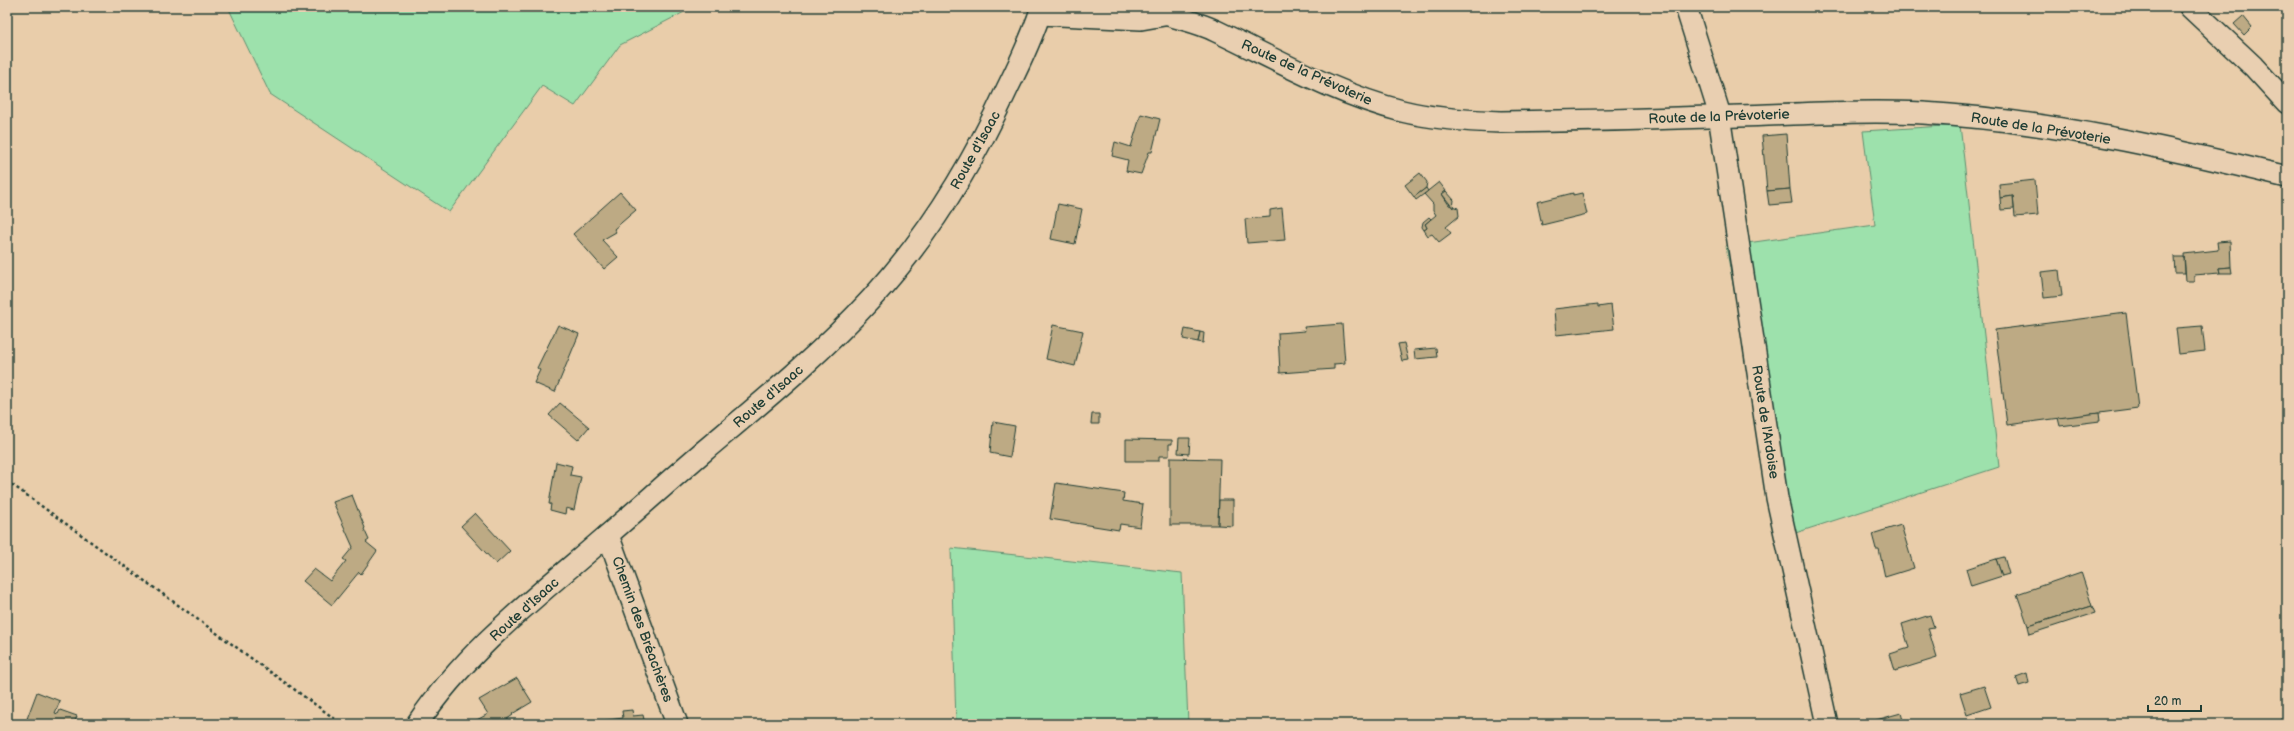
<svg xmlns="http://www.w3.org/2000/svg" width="2294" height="731" font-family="'Balsamiq Sans',sans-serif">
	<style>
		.green { fill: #9de1ac; stroke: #5e8f70 }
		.building { fill: #bdaa84; stroke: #1f3d34 }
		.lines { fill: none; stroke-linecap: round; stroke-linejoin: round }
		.minor-casing { stroke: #1f3d34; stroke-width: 24 }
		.path { stroke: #1f3d34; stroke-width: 2.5; stroke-dasharray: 3 3; stroke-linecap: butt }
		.minor { stroke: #e9cfb1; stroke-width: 21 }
		.labels { text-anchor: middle; stroke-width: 3.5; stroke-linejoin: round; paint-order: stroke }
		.street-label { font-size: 14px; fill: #1f3d34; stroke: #e9cfb1 }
	</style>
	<rect width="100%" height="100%" fill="#e9cdaa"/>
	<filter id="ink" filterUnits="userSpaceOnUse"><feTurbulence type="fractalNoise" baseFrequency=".025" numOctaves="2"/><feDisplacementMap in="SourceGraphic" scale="8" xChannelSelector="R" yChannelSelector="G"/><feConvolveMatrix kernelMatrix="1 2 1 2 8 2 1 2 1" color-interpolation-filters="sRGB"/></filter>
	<g filter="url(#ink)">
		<g class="green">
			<polygon points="228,7 694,7 620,45 575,106 542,86 449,212 270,94"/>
			<polygon points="1960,125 1999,467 1780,538 1726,246 1875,225 1863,131"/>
			<polygon points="951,548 1182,573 1188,724 956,724"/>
		</g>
		<g class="building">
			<polygon points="2243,16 2252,27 2244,35 2234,24"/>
			<polygon points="1141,114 1160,119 1152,152 1149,152 1141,174 1126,171 1128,160 1112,156 1115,142 1131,147"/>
			<polygon points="1786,134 1790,189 1767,191 1762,136"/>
			<polygon points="1420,173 1427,182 1426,188 1414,197 1405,185"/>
			<polygon points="2035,180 2038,215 2015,217 2013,196 2000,198 1999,184"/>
			<polygon points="1439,182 1446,191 1442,194 1449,205 1458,208 1459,216 1446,227 1451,233 1439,242 1432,234 1428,236 1424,230 1427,228 1425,224 1436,215 1433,210 1433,204 1424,194"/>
			<polygon points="1426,188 1428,191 1416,200 1414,197"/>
			<polygon points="1790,189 1792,203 1769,205 1767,191"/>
			<polygon points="1446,191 1454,200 1453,208 1442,194"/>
			<polygon points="620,192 636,210 614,229 616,232 602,240 618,257 604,269 573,234"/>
			<polygon points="1573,193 1573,195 1582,193 1587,214 1542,225 1537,202"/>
			<polygon points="2013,196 2014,209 2001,210 2000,198"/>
			<polygon points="1058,204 1082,209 1075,244 1051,239"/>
			<polygon points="1282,208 1285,240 1247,243 1245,219 1270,217 1270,210"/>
			<polygon points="1429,217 1431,219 1425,224 1427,228 1424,230 1422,227 1423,222"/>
			<polygon points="2230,241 2231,267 2219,268 2220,273 2194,275 2194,281 2186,281 2184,254 2218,250 2217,242"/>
			<polygon points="2174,257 2184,257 2185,273 2175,273"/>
			<polygon points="2231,267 2232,273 2220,273 2219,268"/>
			<polygon points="2059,270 2062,296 2044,298 2041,272"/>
			<polygon points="1598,304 1598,307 1611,305 1614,329 1556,335 1554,309"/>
			<polygon points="2126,313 2138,408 2007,425 1995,330"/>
			<polygon points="1342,324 1345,363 1334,364 1334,369 1280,373 1278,333 1305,331 1304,327"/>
			<polygon points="558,325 579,334 555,392 534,383 540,370 537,368"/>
			<polygon points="1053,325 1083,331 1075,366 1046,359"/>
			<polygon points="2202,326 2205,351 2179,354 2176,328"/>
			<polygon points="1185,329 1200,332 1198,342 1183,339"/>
			<polygon points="1200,332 1204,333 1203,343 1198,342"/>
			<polygon points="1404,343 1408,360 1402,361 1398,344"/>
			<polygon points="1436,348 1437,357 1415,359 1414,350"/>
			<polygon points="560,403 589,427 578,440 549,415"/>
			<polygon points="2099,413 2100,421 2060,426 2058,418"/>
			<polygon points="1092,414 1099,414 1099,424 1091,424"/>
			<polygon points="993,422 1015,426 1010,457 990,453"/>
			<polygon points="1179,438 1190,438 1189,454 1178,453"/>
			<polygon points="1126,439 1172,440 1172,444 1169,444 1169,456 1159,456 1159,461 1126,461"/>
			<polygon points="1170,458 1220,459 1218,525 1170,525"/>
			<polygon points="556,462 572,466 570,475 581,477 574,510 566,508 565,514 550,510 551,504 549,504"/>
			<polygon points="1056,483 1124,493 1123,501 1143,504 1140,527 1120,524 1119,530 1050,519"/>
			<polygon points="352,495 365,528 364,529 369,540 366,542 377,551 361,574 359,572 332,605 303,581 314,569 330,581 346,561 343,559 353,547 333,502"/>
			<polygon points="1219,500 1233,500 1233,526 1218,525"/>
			<polygon points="475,513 510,551 496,564 461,526"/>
			<polygon points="1901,525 1914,568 1885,577 1879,549 1876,549 1872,534"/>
			<polygon points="2004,557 2009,574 2002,576 1996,559"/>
			<polygon points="1996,559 2002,576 1971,586 1966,569"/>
			<polygon points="2081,572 2092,606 2028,626 2017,594"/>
			<polygon points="2092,606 2095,613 2030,634 2028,626"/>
			<polygon points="1930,615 1934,627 1928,628 1937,658 1895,671 1890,654 1909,648 1902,624"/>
			<polygon points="2027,673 2029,683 2019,686 2016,677"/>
			<polygon points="517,678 532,702 512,714 513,715 500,724 474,724 473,722 488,714 479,700"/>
			<polygon points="1984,686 1991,707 1967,715 1960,693"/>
			<polygon points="37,692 60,701 55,713 58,714 60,710 77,716 74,724 25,724"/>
			<polygon points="632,710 633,716 643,715 645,724 594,724 594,722 623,718 622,711"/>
			<polygon points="1901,713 1904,724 1877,724 1876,720"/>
		</g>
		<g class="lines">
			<defs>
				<g id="minor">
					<path d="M1148,7C1170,18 1194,20 1216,31C1277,60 1336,94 1402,111C1434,119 1468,121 1501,122C1581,121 1660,119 1740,116C1801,114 1862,110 1923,113C2045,120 2169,148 2287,177"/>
					<polyline points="1686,7 1718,109 1777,498 1827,724"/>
					<polyline points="2190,7 2253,66 2287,103"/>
					<polyline points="1040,14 1141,19 1164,15"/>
					<polyline points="608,535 677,724"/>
					<path d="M417,724C466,651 536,597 602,540C636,511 670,480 704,451C762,402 821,354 872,298C929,236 973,163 1008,87C1021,61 1033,35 1042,7"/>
				</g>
			</defs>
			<use href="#minor" class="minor-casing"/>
			<polyline class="path" points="7,481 342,724"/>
			<use href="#minor" class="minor"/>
		</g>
	</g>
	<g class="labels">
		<g class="street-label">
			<text transform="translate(1307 72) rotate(24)" y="5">Route de la Prévoterie</text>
			<text transform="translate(1719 116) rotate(-2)" y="5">Route de la Prévoterie</text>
			<text transform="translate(2041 128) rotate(9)" y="5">Route de la Prévoterie</text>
			<text transform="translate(975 150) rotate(-61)" y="5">Route d'Isaac</text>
			<text transform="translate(768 396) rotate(-41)" y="5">Route d'Isaac</text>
			<text transform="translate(1766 422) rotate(81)" y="5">Route de l'Ardoise</text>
			<text transform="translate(524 609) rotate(-42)" y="5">Route d'Isaac</text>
			<text transform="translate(643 629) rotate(70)" y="5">Chemin des Bréachères</text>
		</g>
	</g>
	<rect width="2294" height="731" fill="none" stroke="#e9cfb1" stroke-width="24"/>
	<rect x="12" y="12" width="2270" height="707" fill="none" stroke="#1f3d34" stroke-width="1.5" filter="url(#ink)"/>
	<path d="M2148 705v6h53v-6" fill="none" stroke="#1f3d34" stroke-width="2"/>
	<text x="2154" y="705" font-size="12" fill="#1f3d34" stroke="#e9cfb1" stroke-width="3" paint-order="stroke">20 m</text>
</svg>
